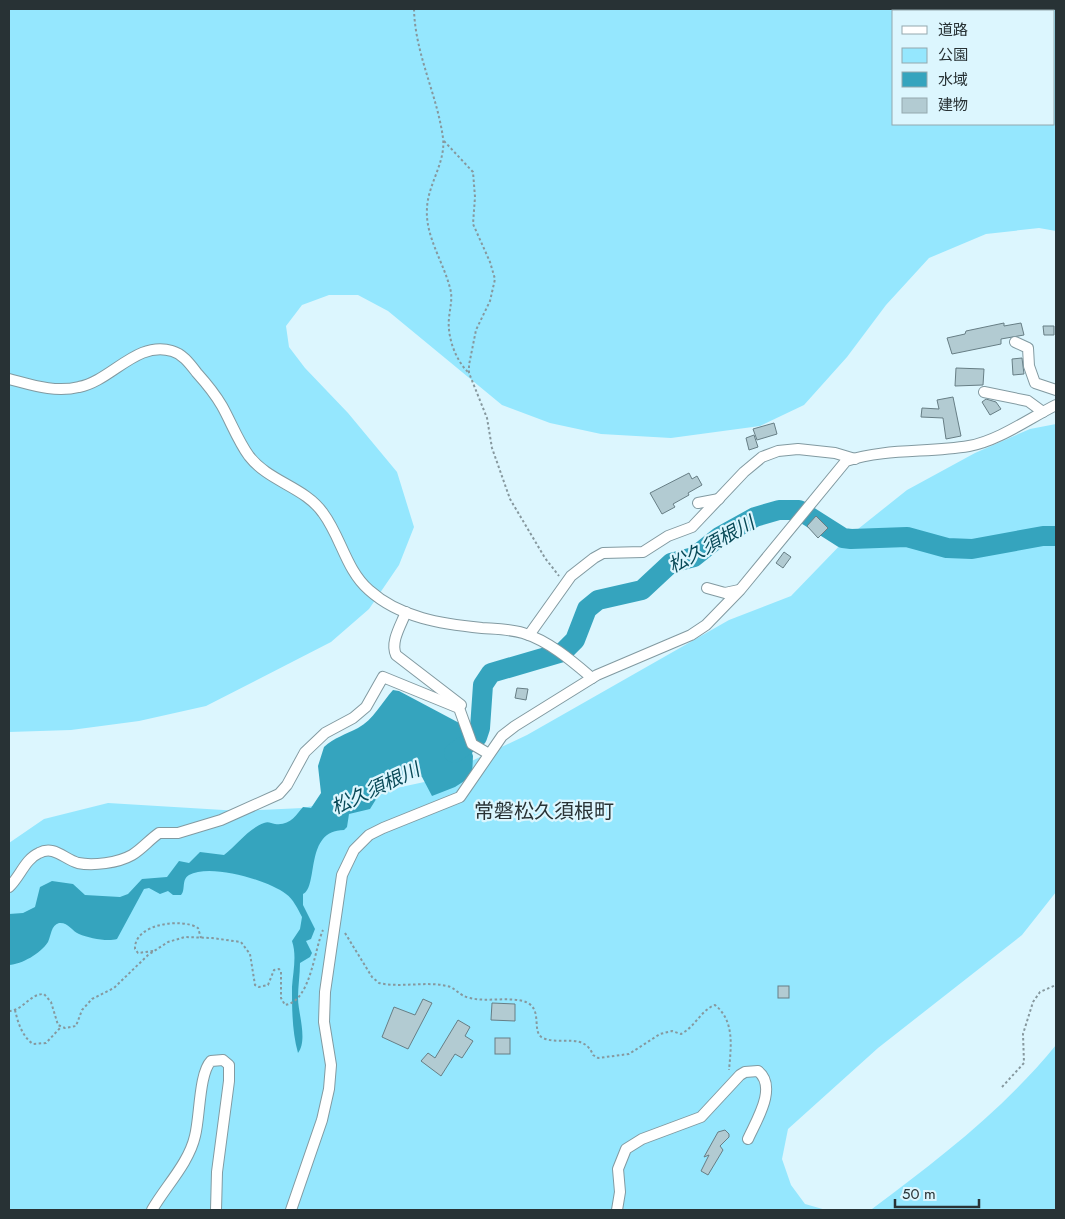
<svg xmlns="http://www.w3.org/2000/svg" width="1065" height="1219" font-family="Jost,'Noto Sans JP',sans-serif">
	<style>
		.green { fill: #95e7fe; fill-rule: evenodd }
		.water { fill: #35a4be }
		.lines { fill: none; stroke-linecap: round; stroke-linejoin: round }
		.river { stroke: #35a4be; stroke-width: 20 }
		.building { fill: #b2cbd2; stroke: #677e85 }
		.minor-casing { stroke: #829aa1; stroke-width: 12 }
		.path { stroke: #86989e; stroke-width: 2; stroke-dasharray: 2.5 2.5; stroke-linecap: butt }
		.minor { stroke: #fff; stroke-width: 10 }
		.labels { text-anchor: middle; stroke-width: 4.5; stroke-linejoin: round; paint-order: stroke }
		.water-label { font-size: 19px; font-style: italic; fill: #084957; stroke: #dcf6fe }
		.quarter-label { font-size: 20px; fill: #283235; stroke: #dcf6fe }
	</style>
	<rect width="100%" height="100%" fill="#dcf6fe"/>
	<g class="green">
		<path d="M9,9H1056V231L1039,228L986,234L929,258L886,305L847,357L804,405L760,426L671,438L601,434L550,423L502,405L388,311L358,295H329L302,305L286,326L289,347L305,368L348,413L397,472L414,527L399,565L369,609L331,642L206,706L139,721L71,730L9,732ZM894,11H1054V124H894Z"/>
		<polygon points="1056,424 1056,892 1022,935 878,1048 788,1129 782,1159 791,1185 805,1204 826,1210 9,1210 9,843 44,819 108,803 240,811 303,808 429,781 527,735 729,620 791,596 848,537 907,490 975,453 1030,429"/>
		<path d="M1056,1045V1210H864L872,1209C938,1160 1004,1109 1056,1045Z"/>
	</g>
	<path class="water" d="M393,690L399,691L463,725L473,756L472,776L455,787L432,796L422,777L409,775L399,782L383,788L370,809L349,814L347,827L344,830C304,830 319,887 303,894V905L315,929L311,939L306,941L312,953L310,957L300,963C300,974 298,986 298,998C298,1013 308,1040 298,1053C292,1032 292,1008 292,987C293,972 297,956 292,941L300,929L302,917C298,909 293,899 286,894C268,880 210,863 189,875C181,880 186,890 181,895H173L168,891L160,894L149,888L144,889L117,939C107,942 89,938 79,934C72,931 68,922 59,923C51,925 51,936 48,942C40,954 22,964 9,965V914L23,913L35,907L40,887L52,881L73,884L85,895L120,897L128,894L142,879L167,877L179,861L189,863L200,852L224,855C237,845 248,829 264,823C268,821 271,823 275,824C290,826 296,815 303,807L311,808L321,793L318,766L324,747C334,738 346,734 358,728C373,720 382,702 393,690Z"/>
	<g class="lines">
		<polyline class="river" points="454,753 477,737 480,728 483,685 491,673 563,652 575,640 587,609 598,600 642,590 671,563 694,557 719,537 755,517 779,510 799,510 843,538 851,539 907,537 947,548 972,549 1043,536 1056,536"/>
	</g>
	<g class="building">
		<polygon points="1004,323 1004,326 1021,323 1024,335 1001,339 1001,344 952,354 947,338 965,334 966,331"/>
		<polygon points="1043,326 1054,326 1054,335 1044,335"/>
		<polygon points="1022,358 1024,374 1013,375 1012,359"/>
		<polygon points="956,368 984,369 983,385 955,386"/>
		<polygon points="953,397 961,436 946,439 943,418 921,417 922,408 939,409 937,400"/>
		<polygon points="986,399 996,402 1001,409 990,415 982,402"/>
		<polygon points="774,423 777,434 757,440 753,429"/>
		<polygon points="754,435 758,447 749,450 746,438"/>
		<polygon points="689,473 692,479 697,476 702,485 688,493 689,495 673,504 675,507 662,514 650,493"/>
		<polygon points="816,516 828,528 818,538 807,526"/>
		<polygon points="784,552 791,557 783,568 776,563"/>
		<polygon points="517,688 528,689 526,700 515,698"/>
		<rect x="778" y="986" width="11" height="12"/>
		<polygon points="423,999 432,1003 408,1049 382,1037 394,1007 415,1015"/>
		<polygon points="492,1003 515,1004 515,1021 491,1020"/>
		<polygon points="458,1020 470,1027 465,1036 473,1041 462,1058 455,1054 441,1076 421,1061 428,1053 435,1058"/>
		<rect x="495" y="1038" width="15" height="16"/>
		<polygon points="725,1130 729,1134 729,1137 720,1146 723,1150 708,1175 701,1171 709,1155 704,1157 718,1132"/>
	</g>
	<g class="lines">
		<defs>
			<g id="minor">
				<polyline points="1015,342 1028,348 1029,366 1035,383 1056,390"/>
				<path d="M9,379C32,385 55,393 79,387C111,381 137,340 172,351C183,354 190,364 197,373C206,383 215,394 222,406C231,422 238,441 249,456C269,482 305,487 323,513C341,537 346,570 369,590C400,618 442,624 482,628C495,629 510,629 523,633C549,641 572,661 592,678"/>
				<polyline points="984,392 1028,401 1043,412"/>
				<polyline points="698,503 719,499"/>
				<polyline points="707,588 725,593 739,590"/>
				<path d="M406,612C401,625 390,642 396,655L461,705"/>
				<polyline points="529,635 571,576 594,558 603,553 643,552 668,536 692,527 744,472 762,457 778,451 798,449 835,453 855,459"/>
				<path d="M9,887C20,877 25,859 39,853C54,845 64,859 78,863C93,866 118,863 132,855C142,849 149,840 159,833H178L221,820L279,794L287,785L305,752L325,733L353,718L366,707L383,677L459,708L472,744L489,754"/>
				<path d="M152,1210C165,1187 189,1163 195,1136C200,1117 199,1073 211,1061L223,1060L229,1065V1081L217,1172L216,1210"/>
				<path d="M291,1210L322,1120L329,1089L331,1065L324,1022L325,992L342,875L354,850L369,835L383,828L460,797L502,736L515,726L597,675L691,635L706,625L740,590L846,461C886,448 928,453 969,446C998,441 1030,418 1056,405"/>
				<path d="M617,1210L620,1192L618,1169L626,1149L642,1139L701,1117L740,1075L745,1072L758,1071C778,1087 756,1121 748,1139"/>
			</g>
		</defs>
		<use href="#minor" class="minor-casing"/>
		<g class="path">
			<path d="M414,9C415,54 437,94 443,138C446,162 428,184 427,208C425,236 443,261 450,288C453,298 450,307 449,318C447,336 455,360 469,373"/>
			<polyline points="444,141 473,172 475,197 473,224 490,262 495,279 490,301 476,330 469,365 469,373 487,418 492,448 510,499 545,558 559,576"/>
			<path d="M345,933L372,977L379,983C401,988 425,981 447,986C455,987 459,996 470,998C487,1002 506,997 523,1001C545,1007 530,1032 543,1038C561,1046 584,1032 593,1055L598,1058L629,1054L660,1034L672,1031L681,1034C695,1027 701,1010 715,1005C735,1021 731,1047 729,1070"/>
			<path d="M153,951L138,953L135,949C134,923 183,918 198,928L201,938"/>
			<path d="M15,1010C18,1023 22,1036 33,1044L46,1043L61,1027"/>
			<path d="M9,1011C24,1010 29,994 44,994L51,1002L58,1025L65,1028L76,1026L82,1010L92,999L114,988L148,955L168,942L185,937L212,938L241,942L250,954L255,985L259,987L268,985L274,970L279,969L281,971V998L285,1005C311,1001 314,950 323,930"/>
			<polyline points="1002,1087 1024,1063 1023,1034 1033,1002 1040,992 1056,985"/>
		</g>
		<use href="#minor" class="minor"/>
	</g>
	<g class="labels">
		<g class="water-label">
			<text transform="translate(711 544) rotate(-29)" y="7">松久須根川</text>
			<text transform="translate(375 788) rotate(-25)" y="7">松久須根川</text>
		</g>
		<g class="quarter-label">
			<text x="544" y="818">常磐松久須根町</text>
		</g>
	</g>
	<rect width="1065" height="1219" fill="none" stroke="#283235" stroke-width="20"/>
	<rect x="892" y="10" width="162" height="115" fill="#dcf6fe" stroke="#94a8ae"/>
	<rect x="902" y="26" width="25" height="8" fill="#ffffff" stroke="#94a8ae"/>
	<text x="938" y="35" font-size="15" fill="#283235">道路</text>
	<rect x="902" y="48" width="25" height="15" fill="#95e7fe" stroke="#94a8ae"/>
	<text x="938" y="60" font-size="15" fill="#283235">公園</text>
	<rect x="902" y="72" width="25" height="15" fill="#35a4be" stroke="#94a8ae"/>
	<text x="938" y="85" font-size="15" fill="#283235">水域</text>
	<rect x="902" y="98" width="25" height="15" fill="#b2cbd2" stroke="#94a8ae"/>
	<text x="938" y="110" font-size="15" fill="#283235">建物</text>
	<path d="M895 1199v8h84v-8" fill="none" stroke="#283235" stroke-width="2.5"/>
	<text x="902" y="1199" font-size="15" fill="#283235" stroke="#dcf6fe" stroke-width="4" paint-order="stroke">50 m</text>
</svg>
